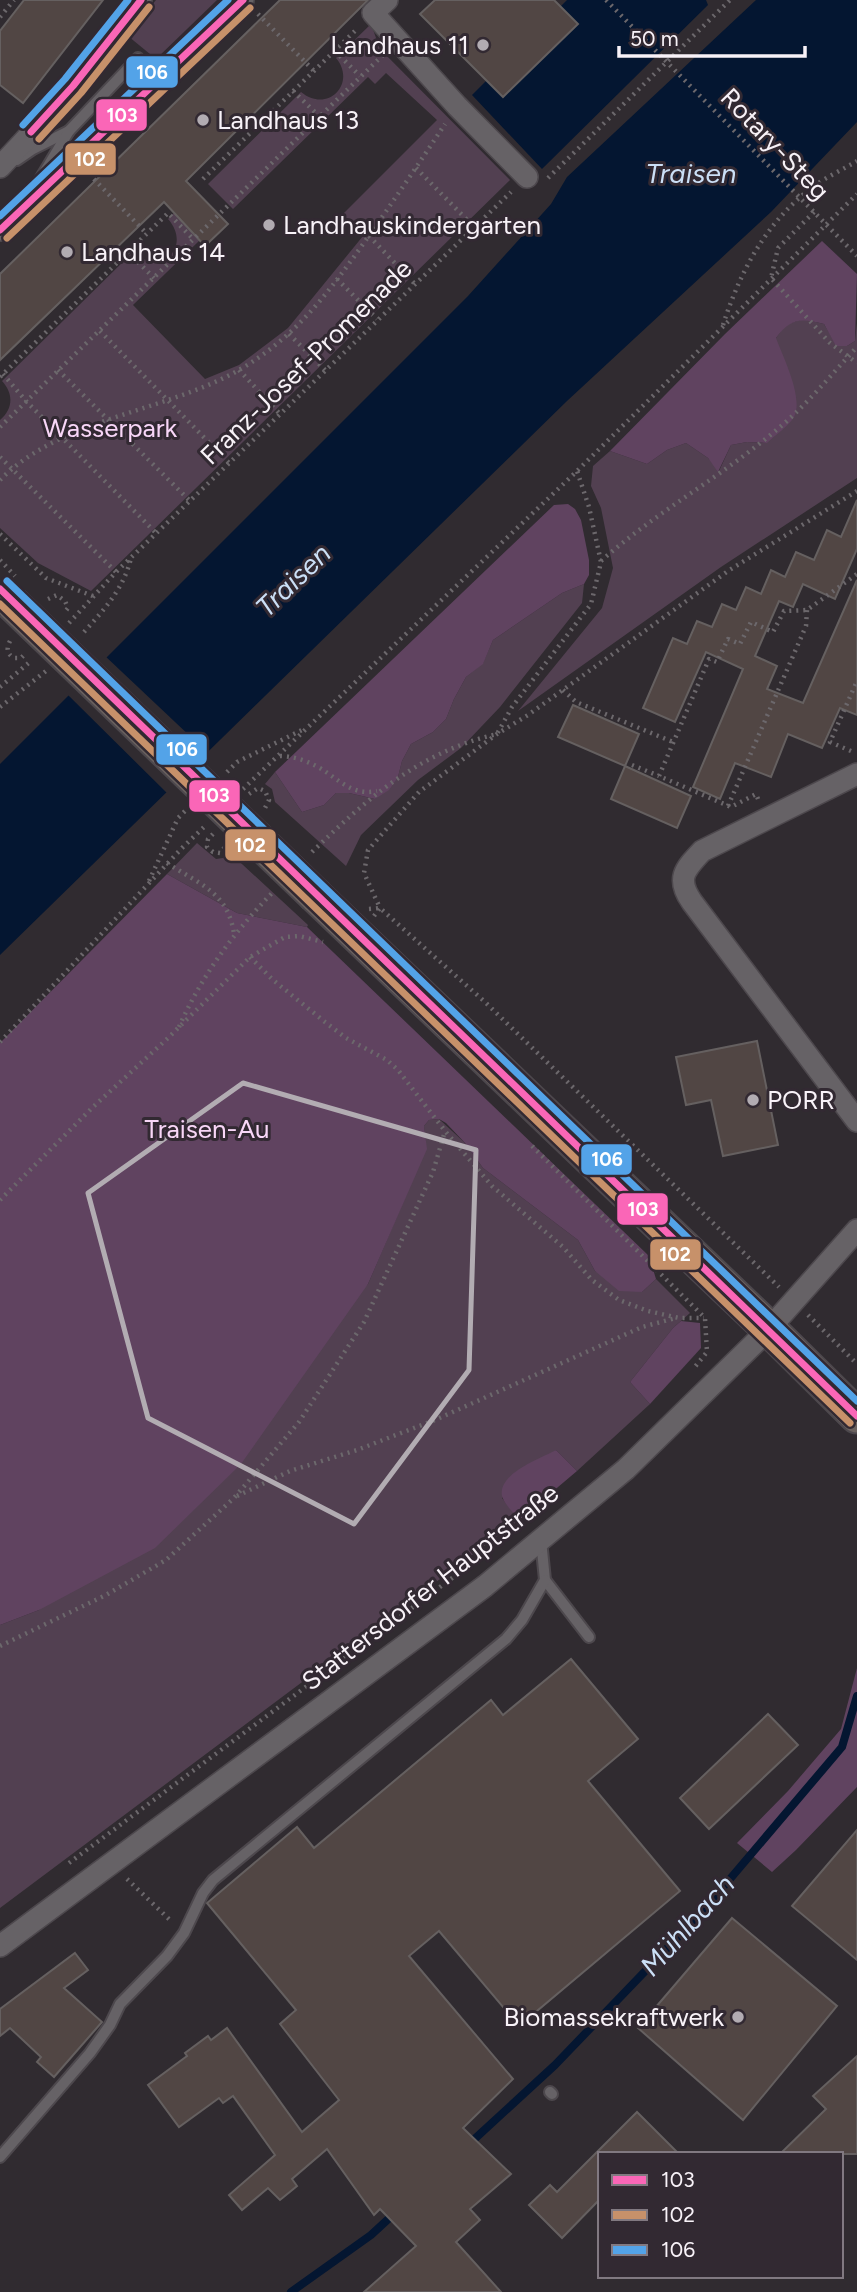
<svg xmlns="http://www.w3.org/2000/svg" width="857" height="2292" font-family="Figtree,sans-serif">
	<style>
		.green { fill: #524051 }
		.forest { fill: #604360 }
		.water { fill: #041631 }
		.pier { fill: #302b30 }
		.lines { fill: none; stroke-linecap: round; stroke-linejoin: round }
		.stream { stroke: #041631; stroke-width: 8 }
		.building { fill: #514644; stroke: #656060; stroke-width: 2 }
		.lane-casing { stroke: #4d484d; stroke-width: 14 }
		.street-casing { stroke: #4d484d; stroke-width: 24 }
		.primary-casing { stroke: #4d484d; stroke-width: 37 }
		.path { stroke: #6c686c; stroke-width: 4.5; stroke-dasharray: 2 5; stroke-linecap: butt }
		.lane { stroke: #666266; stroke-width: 10 }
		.street { stroke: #666266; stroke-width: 21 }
		.primary { stroke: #6b625f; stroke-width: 33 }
		.primary-bridge-casing { stroke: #4d484d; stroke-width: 37; stroke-linecap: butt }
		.path-bridge { stroke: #6c686c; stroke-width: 4.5; stroke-dasharray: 2 5; stroke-linecap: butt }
		.primary-bridge { stroke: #6b625f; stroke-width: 33 }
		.bus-1-casing { stroke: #322932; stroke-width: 12 }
		.bus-2-casing { stroke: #322932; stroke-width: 12 }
		.bus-3-casing { stroke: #322932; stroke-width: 12 }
		.bus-1 { stroke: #fa66b7; stroke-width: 7 }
		.bus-2 { stroke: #c7916a; stroke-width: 7 }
		.bus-3 { stroke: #53a3e8; stroke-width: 7 }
		.marked { fill: none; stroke: #b2acb2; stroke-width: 5; stroke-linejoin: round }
		.poi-dot { fill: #b2acb2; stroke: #322932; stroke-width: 2.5 }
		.labels { text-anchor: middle; stroke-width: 6; stroke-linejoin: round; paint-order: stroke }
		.poi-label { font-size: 26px; fill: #f8f2f8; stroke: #322932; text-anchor: start }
		.street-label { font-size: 26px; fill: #f8f2f8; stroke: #322932 }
		.park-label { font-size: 26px; fill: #f8d6f7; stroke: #322932 }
		.water-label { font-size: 28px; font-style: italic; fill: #cbdff6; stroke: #322932 }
		.line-badge { stroke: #322932; stroke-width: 2.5 }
		.badge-label { font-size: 19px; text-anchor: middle; font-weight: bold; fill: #fff }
	</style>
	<rect width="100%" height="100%" fill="#302b30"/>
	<g class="green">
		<polygon points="156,0 217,0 156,59 128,36"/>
		<path d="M371,24L380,49L510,180L91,591L38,563L0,528V420C13,409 14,394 2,381L133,252C162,278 192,246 168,219L174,213L200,240L133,305L205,379L239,365L288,328L363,236L342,215L437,120L386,73L375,84L368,77L233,209L208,184L301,92C328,114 357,83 336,58Z"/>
		<polygon points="804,319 824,324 837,346 847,346 855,341 857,323 857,478 721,567 518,711 602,608 613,568 601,508 591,486 593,466 610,451 647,464 667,450 686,443 708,458 719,471 731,445 747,442 767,443 776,338 786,324"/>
		<polygon points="584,584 582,603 500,707 461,748 418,780 361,835 346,866 275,802 272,789 265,784 275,772 302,812 324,805 336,793 349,793 375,799 398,777 402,761 411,744 433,732 446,719 454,699 466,677 483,663 493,640 562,593"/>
		<polygon points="197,843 216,859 223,858 229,852 308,925 307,927 237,913 167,874"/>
		<polygon points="439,1119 465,1143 483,1168 578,1240 595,1271 642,1292 656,1279 690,1313 673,1328 630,1382 650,1404 577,1471 556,1450 502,1498 519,1520 0,1908 0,1625 39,1610 368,1284 426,1149 424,1126 429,1120"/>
	</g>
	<g class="forest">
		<path d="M822,241L857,274L855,341L847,346H836L824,324C800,318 791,318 776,338C783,357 804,398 794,417C789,426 775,435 767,443L747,442L731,445L718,472L708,458L686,443L667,450L647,464L610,451L725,334Z"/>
		<polygon points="568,504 575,509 581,520 589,560 589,575 584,584 562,593 493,640 483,664 466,677 454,699 446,719 433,732 411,744 402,761 398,777 389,790 375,799 349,793 336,793 324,805 302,812 275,772 554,505"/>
		<polygon points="167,874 237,913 307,927 649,1256 656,1279 642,1292 619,1291 595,1271 578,1240 483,1168 465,1143 446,1123 439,1119 429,1120 424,1126 427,1149 368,1284 241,1464 155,1548 39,1610 0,1625 0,1043"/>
		<polygon points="681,1321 700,1323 701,1348 650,1404 630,1382 673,1328"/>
		<path d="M556,1450L577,1471L519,1520C514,1513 504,1504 502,1496C498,1473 540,1459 556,1450Z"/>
		<polygon points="857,1668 857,1787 796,1850 772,1872 737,1843 788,1791 841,1729"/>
	</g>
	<g class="water">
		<polygon points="567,0 706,0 708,5 542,169 472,95"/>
		<polygon points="756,0 857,0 857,122 771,212 567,401 0,955 0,764 468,296 551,204 567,177"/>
	</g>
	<polygon class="pier" points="104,655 210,755 169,795 66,693"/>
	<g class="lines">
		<g class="stream">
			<polyline points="468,2145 555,2065 702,1912 842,1747 857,1696"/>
			<polyline points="291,2292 371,2235 397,2211"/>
		</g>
	</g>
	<g class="building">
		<polygon points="24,0 103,0 23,103 0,85 0,31"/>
		<polygon points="280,0 368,0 186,181 228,224 205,246 164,202 0,360 0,274"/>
		<polygon points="435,0 554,0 578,24 503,97 420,14"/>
		<polygon points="857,500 857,549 835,599 803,584 793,607 779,601 755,656 777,666 767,689 803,703 857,580 857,715 840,708 822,748 788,734 771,777 735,763 720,799 693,787 743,669 706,652 675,722 643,708 673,638 687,644 697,621 712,627 722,604 736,610 746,587 761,594 771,570 785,577 796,552 814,560 827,530 841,537"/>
		<polygon points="573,705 639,734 625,766 558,737"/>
		<polygon points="625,766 691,796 677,828 611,799"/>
		<polygon points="757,1041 778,1145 723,1156 711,1100 686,1105 676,1057"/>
		<polygon points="571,1659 638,1739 588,1781 680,1891 519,2026 439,1931 409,1956 513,2079 463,2128 511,2174 470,2209 480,2220 456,2242 501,2292 364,2292 416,2246 380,2209 374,2215 327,2149 292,2179 297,2186 280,2200 268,2188 242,2210 229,2195 275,2155 233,2096 223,2103 219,2098 179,2127 148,2085 187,2056 185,2053 208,2036 211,2040 227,2028 302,2132 339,2100 280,2024 296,2010 207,1903 297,1827 314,1848 491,1700 503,1715"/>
		<polygon points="768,1714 798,1745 709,1829 680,1798"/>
		<polygon points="857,1830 857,1960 792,1906"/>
		<polygon points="732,1918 837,2006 743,2120 638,2028"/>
		<polygon points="75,1953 88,1970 64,1988 102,2022 54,2077 37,2062 41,2057 10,2028 0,2036 0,2009"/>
		<polygon points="857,2056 857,2154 780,2154 826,2109 813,2096"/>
		<polygon points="637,2112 679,2154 600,2154 600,2199 562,2238 529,2205 550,2185 557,2192"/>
	</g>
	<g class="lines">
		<defs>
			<g id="lane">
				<polyline points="17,160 33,149 69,131"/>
				<polyline points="36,186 69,131 138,58"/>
				<polyline points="541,1540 545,1580 589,1637"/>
				<polyline points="550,2092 552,2094"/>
				<polyline points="0,2157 90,2053 110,2025 120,2004 167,1956 184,1933 203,1893 213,1880 506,1639 522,1620 545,1580"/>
			</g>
			<g id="street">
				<polyline points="387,0 373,13 457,106 527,177"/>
				<polyline points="0,167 57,106 141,0"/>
				<polyline points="0,230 243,0"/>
				<path d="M857,774L702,851C684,870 676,879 692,902L857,1121"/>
				<polyline points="0,1946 485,1586 626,1469 769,1329 857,1230"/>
			</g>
			<polyline id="primary" points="316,896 769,1329 857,1416"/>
		</defs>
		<use href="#lane" class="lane-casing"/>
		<use href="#street" class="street-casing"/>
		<use href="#primary" class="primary-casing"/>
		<g class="path">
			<polyline points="258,14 314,71"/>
			<polyline points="0,17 14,0"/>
			<polyline points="335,51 360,76"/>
			<polyline points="293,91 319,116"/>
			<polyline points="416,168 474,227"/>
			<polyline points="89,174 147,234"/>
			<polyline points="548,178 730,0"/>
			<polyline points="203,179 358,28"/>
			<polyline points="814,212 778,248 771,278 830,343 857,363"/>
			<polyline points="369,236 414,283"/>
			<polyline points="128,252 154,278"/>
			<polyline points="337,279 377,319"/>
			<path d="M723,325C740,272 765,224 810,189C824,178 842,170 857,161"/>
			<polyline points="100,331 229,463"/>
			<polyline points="289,334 325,370"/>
			<polyline points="58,370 190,501"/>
			<polyline points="239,370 280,414"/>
			<polyline points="3,374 26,401 157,534"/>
			<polyline points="0,377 168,213 194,240"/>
			<polyline points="0,427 383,55"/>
			<polyline points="0,457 116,572"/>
			<path d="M0,480C61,418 165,412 239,370C293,339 326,296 361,247C390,206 418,165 445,124"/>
			<polyline points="0,534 46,578 93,596"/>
			<path d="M601,561C655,513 719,478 774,432C805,407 830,376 857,347"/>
			<polyline points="48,599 57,595 65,601 68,608 64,613"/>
			<polyline points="69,623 116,572 511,192"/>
			<path d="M84,632C104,610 124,588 131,558"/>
			<path d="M10,641C6,649 7,654 14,658H21L25,654"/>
			<polyline points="0,687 31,661"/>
			<polyline points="563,690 576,702 673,742"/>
			<polyline points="0,707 46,671"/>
			<polyline points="851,751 830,742 857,681"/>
			<path d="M280,756C290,756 302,759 312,764C335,774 349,797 377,791"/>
			<polyline points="632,765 659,776"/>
			<polyline points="227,772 237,762 304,729"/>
			<polyline points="243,789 577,471 857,194"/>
			<polyline points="249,794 258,788 265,791 269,800 264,810"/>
			<polyline points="758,799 756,794 731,807 659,776 709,659 717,662 728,639 740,644 751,622 773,632 784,611 807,610 857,574"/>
			<polyline points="728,806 806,626 807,610"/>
			<polyline points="213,834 208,839 207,847 213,852 220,853 225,847"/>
			<path d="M312,852C368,798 419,752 497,734L512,707L591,604L601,562L589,507L577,471"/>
			<path d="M167,863C199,884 228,892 234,934"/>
			<polyline points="149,881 178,818 187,809"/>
			<polyline points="369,909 380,908 485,1002 779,1287"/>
			<polyline points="374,916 380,908 364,873 368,850 419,792 497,734 528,715 728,571 857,491"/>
			<polyline points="250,957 273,980 325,1022 346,1038 387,1060 398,1070 445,1131 492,1186 563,1247 592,1280 619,1300 648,1311 679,1318 704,1318"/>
			<path d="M179,1027C202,975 234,932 274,891"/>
			<polyline points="0,1042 182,848 204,827"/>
			<polyline points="532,1146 705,1318 707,1352 694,1368"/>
			<polyline points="0,1200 93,1107 168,1038 250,957 285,937 299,936 323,942"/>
			<polyline points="808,1315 857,1364"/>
			<polyline points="237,1496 290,1471 357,1450 435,1420 642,1327 676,1318"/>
			<polyline points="0,1646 106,1595 166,1560 234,1498 299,1422 364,1322 433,1172 445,1131"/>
			<polyline points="69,1863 475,1561"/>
			<polyline points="127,1879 171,1921"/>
		</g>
		<use href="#lane" class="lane"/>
		<use href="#street" class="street"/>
		<use href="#primary" class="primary"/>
		<defs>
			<polyline id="primary-bridge" points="12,603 316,896"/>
		</defs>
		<use href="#primary-bridge" class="primary-bridge-casing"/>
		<g class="path-bridge">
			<polyline points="606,0 857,256"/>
			<polyline points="0,560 15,576"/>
		</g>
		<use href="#primary-bridge" class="primary-bridge"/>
		<defs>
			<g id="bus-1">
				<polyline points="31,132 73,86 141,0"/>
				<polyline points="0,230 243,0"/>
				<polyline points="0,589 857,1416"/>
			</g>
			<g id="bus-2">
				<polyline points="39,139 81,93 149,7"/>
				<polyline points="7,238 250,8"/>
				<polyline points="0,604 850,1423"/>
			</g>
			<g id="bus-3">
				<polyline points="23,125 65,79 128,0"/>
				<polyline points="0,216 228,0"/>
				<polyline points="7,581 857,1401"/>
			</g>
		</defs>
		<use href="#bus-1" class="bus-1-casing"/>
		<use href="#bus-2" class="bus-2-casing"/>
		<use href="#bus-3" class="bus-3-casing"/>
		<use href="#bus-1" class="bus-1"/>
		<use href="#bus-2" class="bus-2"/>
		<use href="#bus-3" class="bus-3"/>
	</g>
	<path class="marked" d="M243,1083L476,1150L469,1370L354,1524L148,1418L88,1193Z"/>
	<g class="poi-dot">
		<circle cx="483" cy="45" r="7"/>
		<circle cx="203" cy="120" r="7"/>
		<circle cx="269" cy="225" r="7"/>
		<circle cx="67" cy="252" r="7"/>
		<circle cx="753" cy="1100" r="7"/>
		<circle cx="738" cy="2017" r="7"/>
	</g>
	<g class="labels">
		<g class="poi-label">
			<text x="469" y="54" text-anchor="end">Landhaus 11</text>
			<text x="217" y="129">Landhaus 13</text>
			<text x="283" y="234">Landhauskindergarten</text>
			<text x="81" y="261">Landhaus 14</text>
			<text x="767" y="1109">PORR</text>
			<text x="724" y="2026" text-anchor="end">Biomassekraftwerk</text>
		</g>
		<g class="street-label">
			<text transform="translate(775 144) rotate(46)" y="9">Rotary-Steg</text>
			<text transform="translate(306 362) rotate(-44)" y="9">Franz-Josef-Promenade</text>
			<text transform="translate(430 1587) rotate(-38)" y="9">Stattersdorfer Hauptstraße</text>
		</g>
		<g class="park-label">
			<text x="110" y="437">Wasserpark</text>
			<text x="207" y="1138">Traisen-Au</text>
		</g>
		<g class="water-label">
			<text x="691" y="183">Traisen</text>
			<text transform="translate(293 580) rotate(-44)" y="10">Traisen</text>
			<text transform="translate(687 1925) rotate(-48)" y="10">Mühlbach</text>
		</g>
	</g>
	<g class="line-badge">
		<rect x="125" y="55" width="54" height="34" rx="7" fill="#53a3e8"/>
		<rect x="95" y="98" width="53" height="34" rx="7" fill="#fa66b7"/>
		<rect x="64" y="142" width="53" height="34" rx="7" fill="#c7916a"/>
		<rect x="155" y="733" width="53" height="33" rx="7" fill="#53a3e8"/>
		<rect x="188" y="779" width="53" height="34" rx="7" fill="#fa66b7"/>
		<rect x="224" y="828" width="53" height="34" rx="7" fill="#c7916a"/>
		<rect x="580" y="1143" width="53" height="33" rx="7" fill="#53a3e8"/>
		<rect x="616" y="1192" width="53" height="34" rx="7" fill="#fa66b7"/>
		<rect x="649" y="1238" width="53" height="33" rx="7" fill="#c7916a"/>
	</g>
	<g class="badge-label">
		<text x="152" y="79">106</text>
		<text x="122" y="122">103</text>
		<text x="90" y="166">102</text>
		<text x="182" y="756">106</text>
		<text x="214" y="802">103</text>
		<text x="250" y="852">102</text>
		<text x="607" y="1166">106</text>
		<text x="643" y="1216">103</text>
		<text x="675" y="1261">102</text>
	</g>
	<rect x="598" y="2152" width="245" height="126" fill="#322932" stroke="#817981" stroke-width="2"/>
	<rect x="612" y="2175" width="35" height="10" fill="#fa66b7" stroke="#817981" stroke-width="2"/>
	<text x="661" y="2187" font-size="21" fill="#f8f2f8">103</text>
	<rect x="612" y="2210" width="35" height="10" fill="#c7916a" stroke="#817981" stroke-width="2"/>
	<text x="661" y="2222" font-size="21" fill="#f8f2f8">102</text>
	<rect x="612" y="2245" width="35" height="10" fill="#53a3e8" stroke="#817981" stroke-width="2"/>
	<text x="661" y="2257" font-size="21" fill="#f8f2f8">106</text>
	<path d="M619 46v10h186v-10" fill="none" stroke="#f8f2f8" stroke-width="3.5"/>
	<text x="630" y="46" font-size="21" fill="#f8f2f8" stroke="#322932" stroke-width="5" paint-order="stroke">50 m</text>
</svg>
